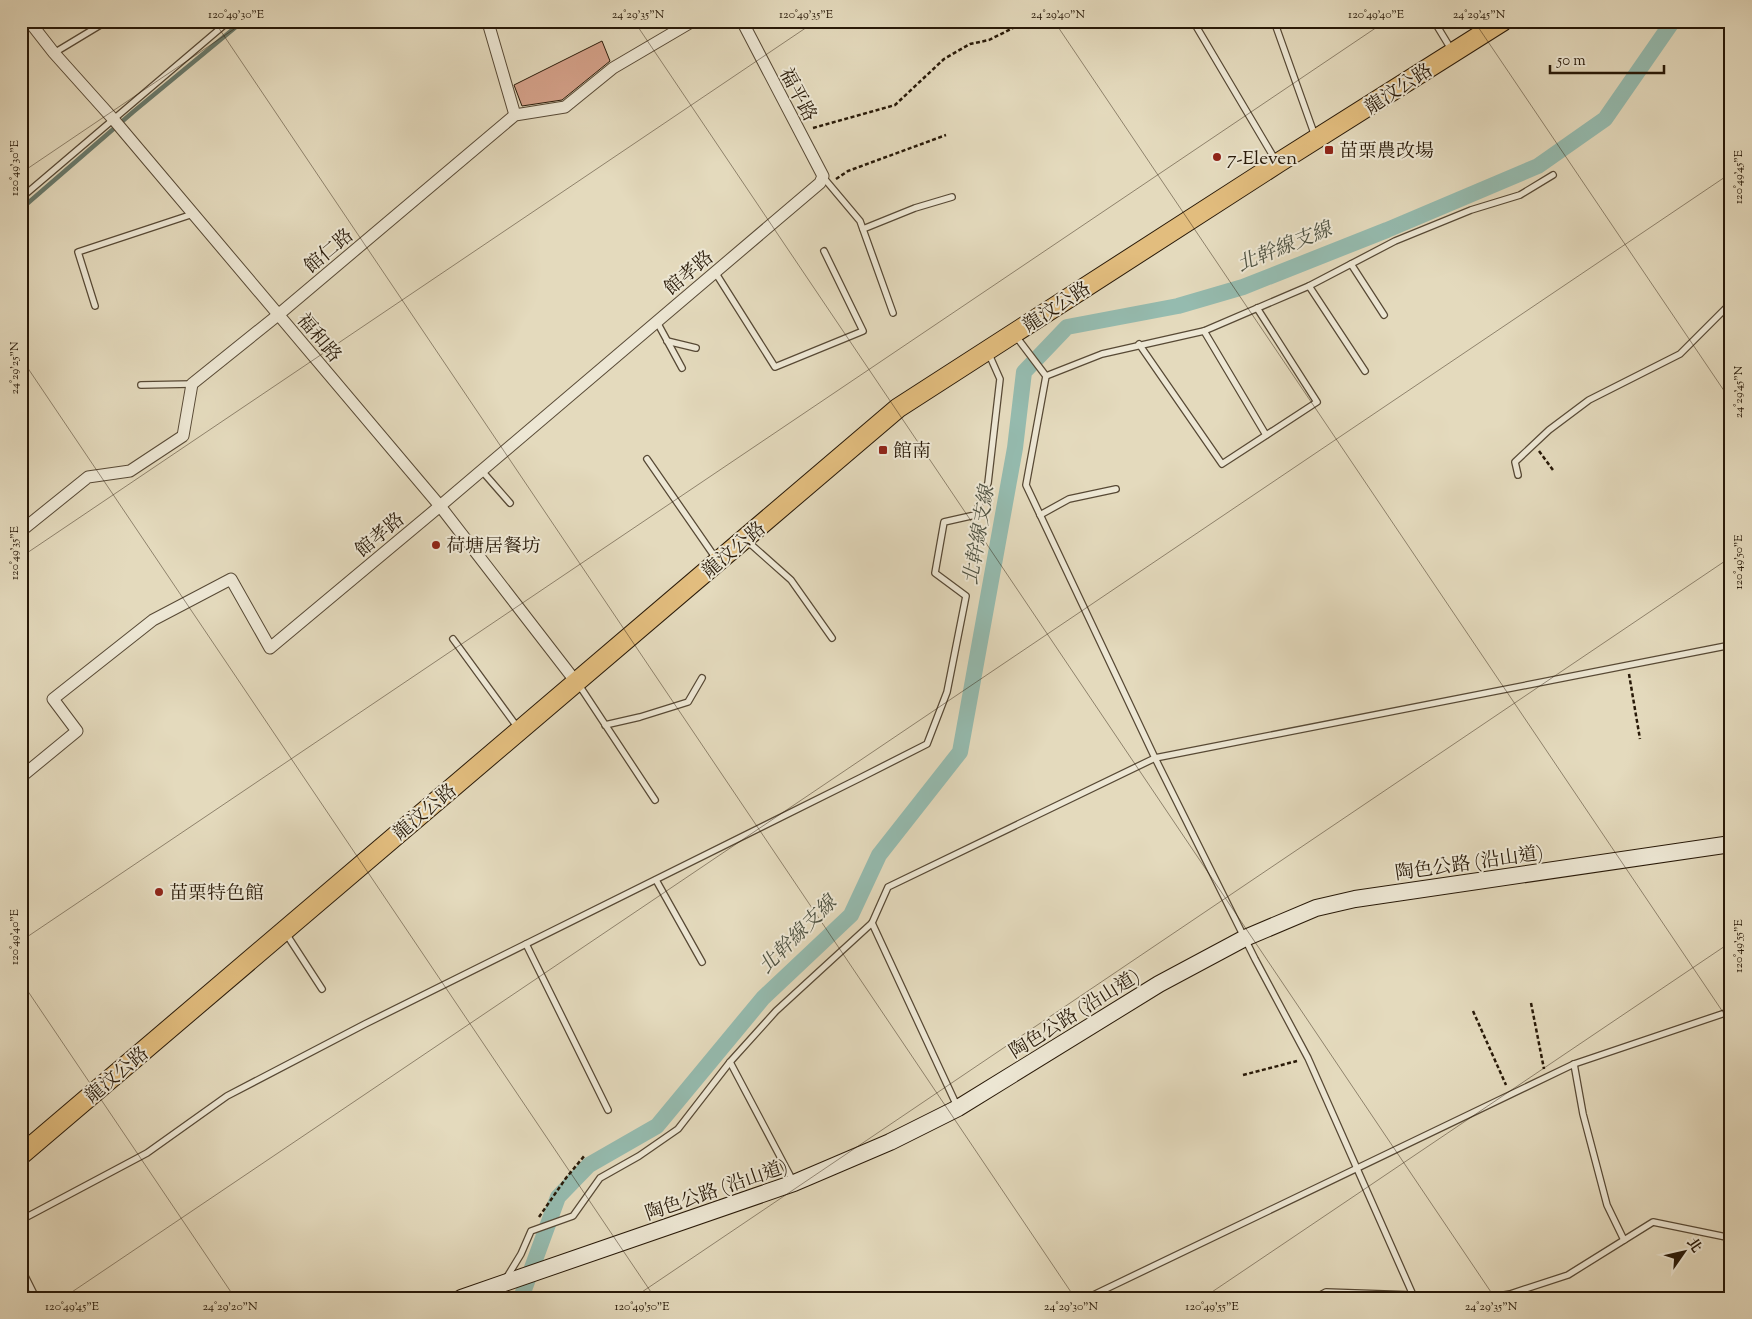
<svg xmlns="http://www.w3.org/2000/svg" width="1752" height="1319" font-family="'Sorts Mill Goudy','Noto Serif TC',serif">
	<style>
		.lines { fill: none; stroke-linecap: round; stroke-linejoin: round }
		.stream { stroke: #697a6c; stroke-width: 4.5 }
		.canal { stroke: #95bbaf; stroke-width: 16 }
		.building { fill: #d6a28b; stroke: #281908 }
		.lane-casing { stroke: #574935; stroke-width: 8 }
		.street-casing { stroke: #574935; stroke-width: 13 }
		.secondary-casing { stroke: #281908; stroke-width: 18 }
		.primary-casing { stroke: #281908; stroke-width: 21 }
		.path { stroke: #281908; stroke-width: 2.5; stroke-dasharray: 4 2.5; stroke-linecap: butt }
		.lane { stroke: #ede7d4; stroke-width: 5.5 }
		.street { stroke: #ede7d4; stroke-width: 11 }
		.secondary { stroke: #ede7d4; stroke-width: 16 }
		.primary { stroke: #e2bd7e; stroke-width: 19 }
		.ticks { fill: none; stroke: #281908; stroke-width: 1; stroke-opacity: 0.45 }
		.poi-dot { fill: #8f2418; stroke: #ede7d4; stroke-width: 2 }
		.labels { text-anchor: middle; stroke-width: 4; stroke-linejoin: round; paint-order: stroke }
		.street-label { font-size: 19px; fill: #281908; stroke: #ede7d4 }
		.poi-label { font-size: 19px; fill: #281908; stroke: #ede7d4; text-anchor: start }
		.water-label { font-size: 20px; font-style: italic; fill: #4e5242; stroke: #ede7d4 }
		.neatline { fill: none; stroke: #281908; stroke-width: 2 }
		.ticks-label { font-size: 12px; text-anchor: middle; fill: #281908 }
	</style>
	<rect width="100%" height="100%" fill="#e4dabd"/>
	<filter id="stains"><feTurbulence type="fractalNoise" baseFrequency=".004" numOctaves="4"/><feColorMatrix values="0 0 0 0 .2 0 0 0 0 .09 0 0 0 0 .02 0 0 0 .5 -.17"/></filter>
	<radialGradient id="worn" r=".72"><stop offset=".6" stop-color="#630" stop-opacity="0"/><stop offset="1" stop-color="#630" stop-opacity=".3"/></radialGradient>
	<g class="lines">
		<polyline class="stream" points="21,209 133,112 243,21"/>
		<polyline class="canal" points="521,1298 558,1197 589,1165 657,1126 763,998 851,915 879,855 960,752 1015,448 1024,372 1067,327 1178,306 1243,287 1387,230 1538,166 1605,119 1673,21"/>
	</g>
	<polygon class="building" points="602,41 610,61 562,100 522,106 514,85"/>
	<g class="lines">
		<defs>
			<g id="lane">
				<polyline points="1193,21 1276,161"/>
				<polyline points="1274,21 1315,136"/>
				<polyline points="1434,21 1451,49"/>
				<polyline points="54,53 107,21"/>
				<polyline points="823,177 860,221 893,313"/>
				<polyline points="21,198 229,21"/>
				<polyline points="863,229 915,208 952,197"/>
				<polyline points="1351,264 1384,315"/>
				<polyline points="715,272 775,367 863,331 824,251"/>
				<polyline points="1309,286 1365,371"/>
				<polyline points="95,306 78,252 193,214"/>
				<polyline points="657,322 682,368"/>
				<polyline points="1204,331 1266,435"/>
				<polyline points="1015,335 1046,376 1026,485 1155,758 1255,959 1308,1058 1413,1295"/>
				<polyline points="667,341 696,348"/>
				<polyline points="1139,344 1222,464 1317,402 1257,308"/>
				<polyline points="1046,376 1102,354 1204,331 1309,286 1395,241 1471,210 1520,195 1553,175"/>
				<polyline points="141,385 192,384"/>
				<polyline points="647,459 717,560"/>
				<polyline points="482,471 510,503"/>
				<polyline points="1518,475 1515,462 1549,430 1589,400 1680,354 1731,303"/>
				<polyline points="1040,515 1069,499 1116,489"/>
				<polyline points="746,540 791,580 832,638"/>
				<polyline points="453,639 518,728"/>
				<polyline points="579,685 655,800"/>
				<polyline points="605,725 640,717 688,702 702,678"/>
				<polyline points="656,880 702,962"/>
				<polyline points="872,923 957,1106"/>
				<polyline points="285,932 322,989"/>
				<polyline points="526,944 608,1110"/>
				<polyline points="730,1062 793,1181"/>
				<polyline points="1574,1064 1583,1114 1607,1205 1624,1240"/>
				<polyline points="21,1220 147,1153 227,1096 365,1024 860,778 927,744 947,692 966,596 935,573 944,522 975,515 988,483 1000,379 988,352"/>
				<polyline points="21,1268 36,1298"/>
				<polyline points="507,1277 521,1254 531,1231 573,1216 600,1178 639,1156 678,1129 730,1062 776,1011 872,923 888,887 1155,758 1731,645"/>
				<polyline points="499,1298 503,1285"/>
				<polyline points="1087,1298 1574,1064 1731,1011"/>
				<polyline points="1315,1298 1326,1292 1413,1295 1434,1298"/>
				<polyline points="1486,1298 1510,1294 1568,1275 1653,1222 1731,1238"/>
			</g>
			<g id="street">
				<polyline points="29,21 54,53 114,120 440,506 576,682"/>
				<polyline points="494,21 489,26 515,115"/>
				<polyline points="21,531 88,477 130,471 183,436 192,384 278,315 515,115 565,107 613,68 693,21"/>
				<polyline points="21,777 77,731 53,699 153,620 231,579 270,648 440,506 820,183 823,176 742,21"/>
			</g>
			<polyline id="secondary" points="461,1298 794,1183 890,1142 958,1108 1159,984 1245,938 1316,908 1355,899 1731,844"/>
			<polyline id="primary" points="21,1155 898,408 1278,163 1503,21"/>
		</defs>
		<use href="#lane" class="lane-casing"/>
		<use href="#street" class="street-casing"/>
		<use href="#secondary" class="secondary-casing"/>
		<use href="#primary" class="primary-casing"/>
		<g class="path">
			<polyline points="813,128 895,105 944,59 970,44 989,40 1013,28"/>
			<polyline points="836,179 848,171 946,135"/>
			<polyline points="1539,451 1553,470"/>
			<polyline points="1629,674 1640,739"/>
			<polyline points="1531,1003 1544,1069"/>
			<polyline points="1473,1011 1506,1085"/>
			<polyline points="1243,1075 1297,1061"/>
			<polyline points="539,1217 566,1178 585,1155"/>
		</g>
		<use href="#lane" class="lane"/>
		<use href="#street" class="street"/>
		<use href="#secondary" class="secondary"/>
		<use href="#primary" class="primary"/>
	</g>
	<path class="ticks" d="M214,21L1075,1298M634,21L1495,1298M1054,21L1731,1024M1474,21L1731,401M21,173L246,21M21,358L655,1298M21,557L816,21M21,941L1386,21M21,981L235,1298M63,1298L1731,173M633,1298L1731,557M1203,1298L1731,942"/>
	<g class="poi-dot">
		<rect x="1324" y="145" width="10" height="10" rx="2.5"/>
		<circle cx="1217" cy="157" r="5"/>
		<rect x="878" y="445" width="10" height="10" rx="2.5"/>
		<circle cx="436" cy="545" r="5"/>
		<circle cx="159" cy="892" r="5"/>
	</g>
	<g class="labels">
		<g class="street-label">
			<text transform="translate(1398 88) rotate(-33)" y="7">龍汶公路</text>
			<text transform="translate(799 94) rotate(62)" y="7">福平路</text>
			<text transform="translate(328 250) rotate(-40)" y="7">館仁路</text>
			<text transform="translate(688 272) rotate(-40)" y="7">館孝路</text>
			<text transform="translate(1056 306) rotate(-33)" y="7">龍汶公路</text>
			<text transform="translate(320 337) rotate(50)" y="7">福和路</text>
			<text transform="translate(379 534) rotate(-40)" y="7">館孝路</text>
			<text transform="translate(733 549) rotate(-40)" y="7">龍汶公路</text>
			<text transform="translate(424 811) rotate(-40)" y="7">龍汶公路</text>
			<text transform="translate(1469 862) rotate(-8)" y="7">陶色公路 (沿山道)</text>
			<text transform="translate(1074 1013) rotate(-32)" y="7">陶色公路 (沿山道)</text>
			<text transform="translate(116 1074) rotate(-40)" y="7">龍汶公路</text>
			<text transform="translate(716 1189) rotate(-19)" y="7">陶色公路 (沿山道)</text>
		</g>
		<g class="poi-label">
			<text x="1339" y="157">苗栗農改場</text>
			<text x="1227" y="164">7-Eleven</text>
			<text x="893" y="457">館南</text>
			<text x="446" y="552">荷塘居餐坊</text>
			<text x="169" y="899">苗栗特色館</text>
		</g>
		<g class="water-label">
			<text transform="translate(1284 246) rotate(-22)" y="7">北幹線支線</text>
			<text transform="translate(978 535) rotate(-80)" y="7">北幹線支線</text>
			<text transform="translate(797 934) rotate(-45)" y="7">北幹線支線</text>
		</g>
	</g>
	<rect width="1752" height="1319" fill="none" stroke="#e4dabd" stroke-width="55"/>
	<g transform="translate(1684 1252) rotate(56)" stroke="#ede7d4" stroke-width="4" paint-order="stroke">
	<path d="M0-4L9 19L0 12L-9 19Z" fill="#281908"/>
	<text y="-8" font-size="14" font-weight="bold" text-anchor="middle" fill="#281908">北</text>
	</g>
	<path d="M1550 65v8h114v-8" fill="none" stroke="#281908" stroke-width="2.5"/>
	<text x="1557" y="65" font-size="15" fill="#281908" stroke="#ede7d4" stroke-width="4" paint-order="stroke">50 m</text>
	<rect x="28" y="28" width="1696" height="1264" class="neatline"/>
	<g class="ticks-label">
		<text x="236" y="18">120°49'30"E</text>
		<text x="638" y="18">24°29'35"N</text>
		<text x="806" y="18">120°49'35"E</text>
		<text x="1058" y="18">24°29'40"N</text>
		<text x="1376" y="18">120°49'40"E</text>
		<text x="1479" y="18">24°29'45"N</text>
		<text transform="translate(14 168) rotate(-90)" y="4">120°49'30"E</text>
		<text transform="translate(1738 177) rotate(-90)" y="4">120°49'45"E</text>
		<text transform="translate(14 368) rotate(-90)" y="4">24°29'25"N</text>
		<text transform="translate(1738 392) rotate(-90)" y="4">24°29'45"N</text>
		<text transform="translate(14 553) rotate(-90)" y="4">120°49'35"E</text>
		<text transform="translate(1738 562) rotate(-90)" y="4">120°49'50"E</text>
		<text transform="translate(14 937) rotate(-90)" y="4">120°49'40"E</text>
		<text transform="translate(1738 946) rotate(-90)" y="4">120°49'55"E</text>
		<text x="72" y="1310">120°49'45"E</text>
		<text x="230" y="1310">24°29'20"N</text>
		<text x="642" y="1310">120°49'50"E</text>
		<text x="1071" y="1310">24°29'30"N</text>
		<text x="1212" y="1310">120°49'55"E</text>
		<text x="1491" y="1310">24°29'35"N</text>
	</g>
	<rect width="100%" height="100%" filter="url(#stains)"/>
	<rect width="100%" height="100%" fill="url(#worn)"/>
</svg>
